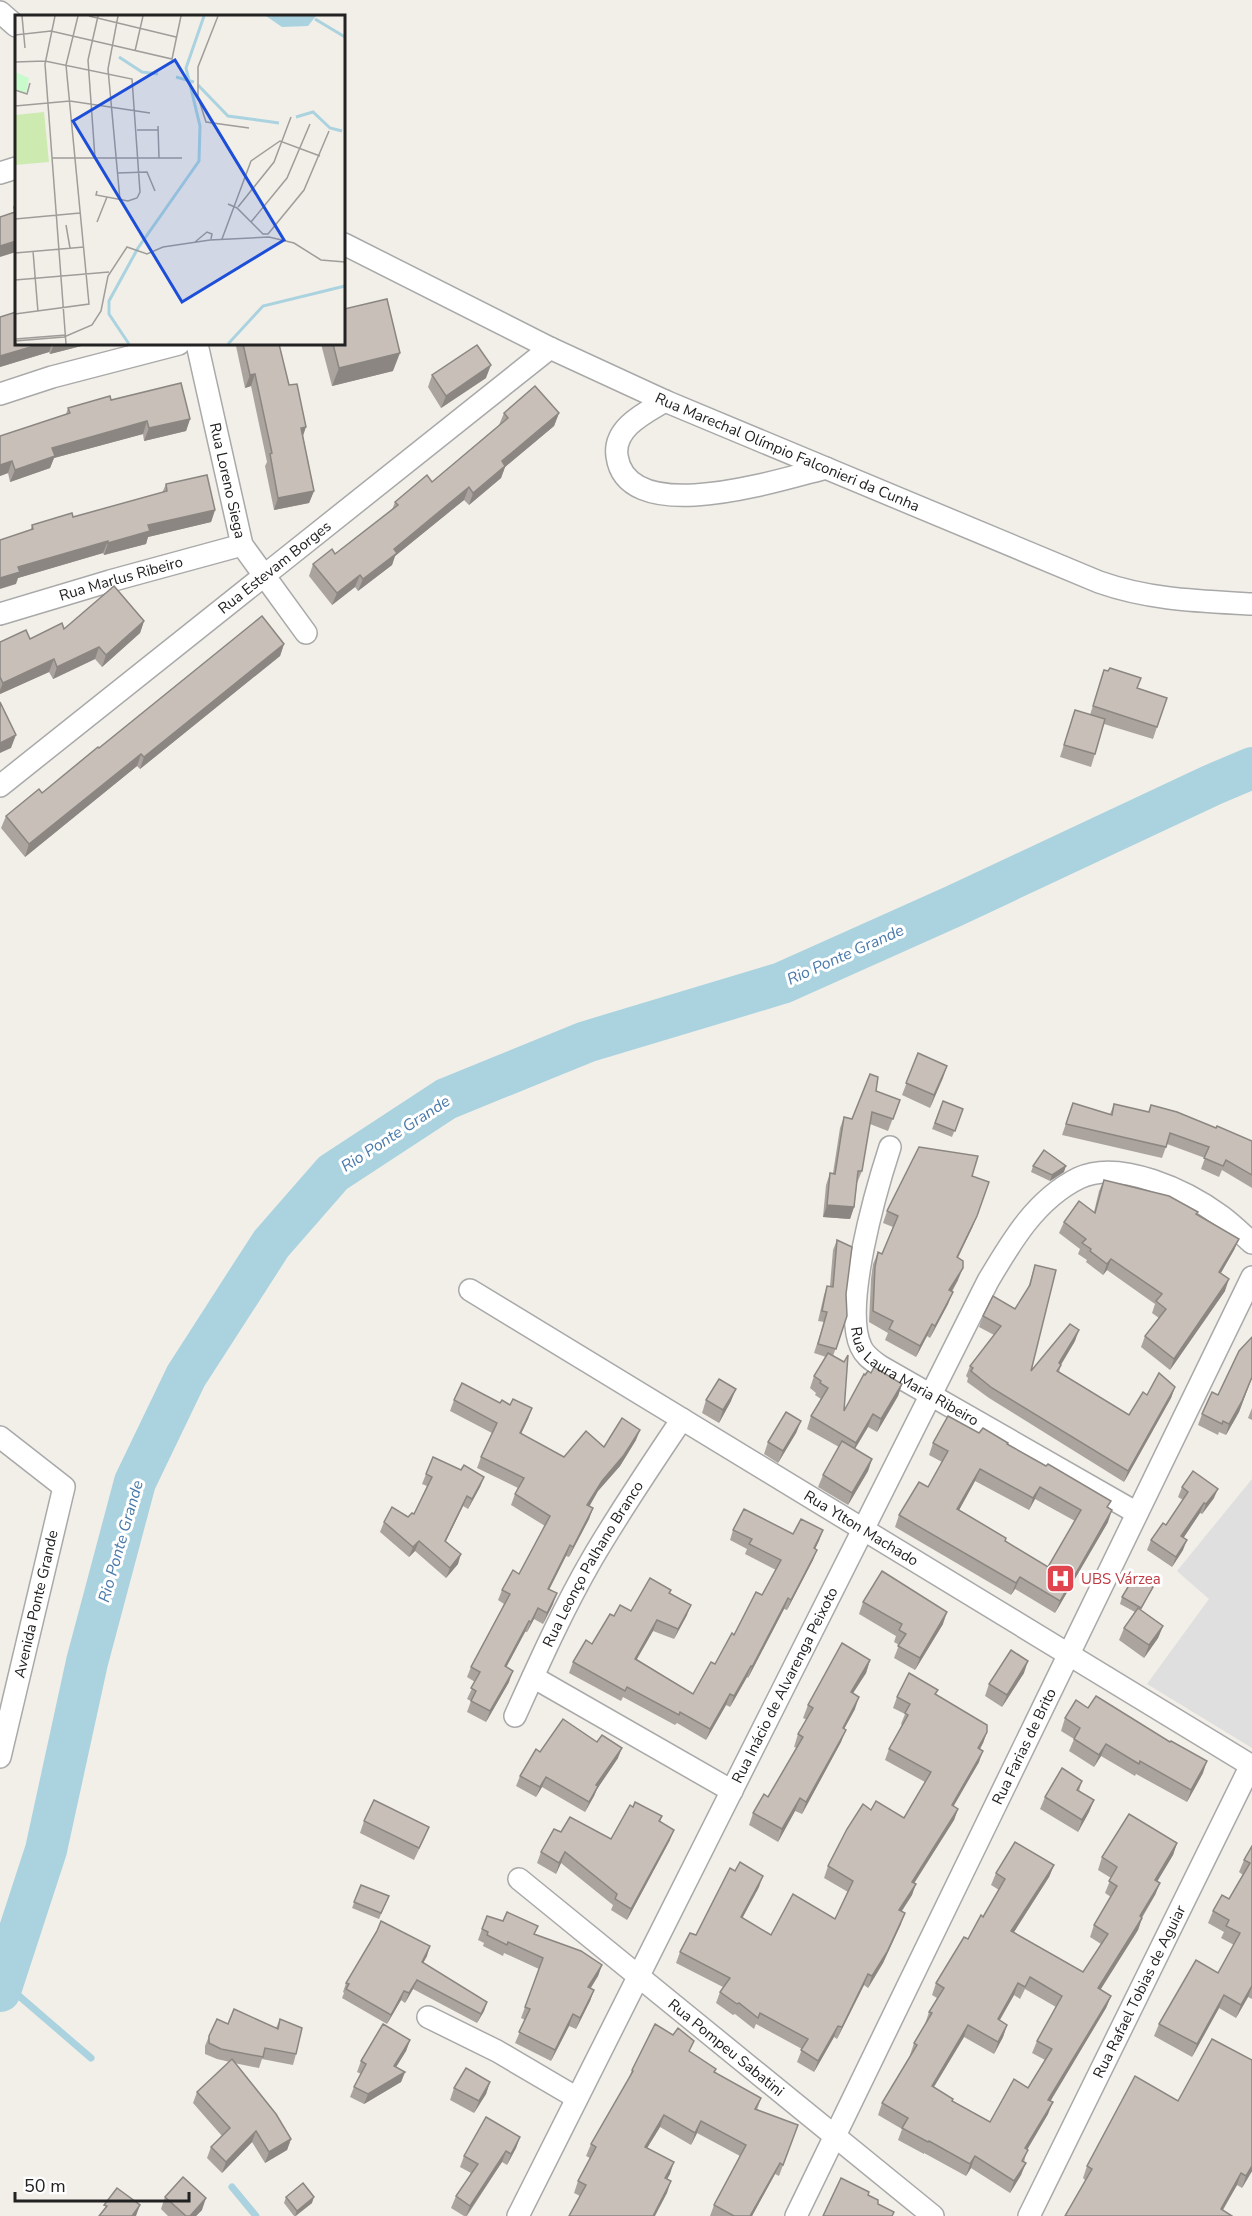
<svg xmlns="http://www.w3.org/2000/svg" width="1252" height="2216" font-family="'Nunito Sans',sans-serif">
	<style>
		.residential { fill: #e0dfdf }
		.lines { fill: none; stroke-linecap: round; stroke-linejoin: round }
		.stream { stroke: #aad3df; stroke-width: 7 }
		.river { stroke: #aad3df; stroke-width: 42 }
		.minor-casing { stroke: #a9a9a9; stroke-width: 24 }
		.minor { stroke: #fff; stroke-width: 21 }
		.wall { fill: #aba49e; fill-rule: evenodd }
		.shaded-wall { fill: #8b8681 }
		.building { fill: #c7bfb8; stroke: #8b8681; stroke-width: 1.5; fill-rule: evenodd }
		.labels { text-anchor: middle; stroke-width: 6; stroke-linejoin: round; paint-order: stroke }
		.street-label { font-size: 15px; fill: #222; stroke: #fff }
		.health-label { font-size: 15px; fill: #be3a42; stroke: #fff; text-anchor: start }
		.water-label { font-size: 16px; font-style: italic; fill: #4a7aab; stroke: #fff }
		.inset-river { fill: none; stroke: #aad3df; stroke-width: 3 }
		.inset-road { fill: none; stroke: #9f9d99; stroke-width: 1.5 }
		.view { fill: #1d4ed8; fill-opacity: 0.15; stroke: #1d4ed8; stroke-width: 3 }
		.inset-edge { fill: none; stroke: #222; stroke-width: 3 }
	</style>
	<rect width="100%" height="100%" fill="#f2efe9"/>
	<polygon class="residential" points="1252,1479 1252,1748 1147,1684 1209,1599 1177,1571"/>
	<g class="lines">
		<g class="stream">
			<polyline points="0,1977 4,1983 91,2058"/>
			<polyline points="232,2187 256,2216"/>
		</g>
		<polyline class="river" points="0,1991 46,1850 87,1662 135,1482 186,1376 271,1244 333,1173 446,1099 586,1042 782,983 954,906 1212,785 1252,768"/>
		<defs>
			<g id="minor">
				<polyline points="0,12 16,26"/>
				<polyline points="0,173 16,168"/>
				<path id="s1" d="M344,244L550,348L665,401L1099,582C1150,600 1199,601 1252,604"/>
				<path id="s2" d="M197,344L242,545L306,633"/>
				<polyline points="0,394 52,377 179,344"/>
				<path d="M665,401C645,413 613,428 617,456C627,530 782,479 826,468"/>
				<path id="s3" d="M0,614L110,581L242,545"/>
				<path id="s4" d="M0,786L550,348"/>
				<path id="s5" d="M890,1147C876,1190 842,1307 861,1347C865,1356 872,1360 880,1366L1137,1513"/>
				<path id="s6" d="M470,1290L1252,1766"/>
				<polyline points="0,1437 64,1487 0,1757"/>
				<polyline points="533,1677 732,1791"/>
				<path id="s7" d="M515,1716C539,1663 563,1609 592,1559C620,1511 651,1465 682,1419"/>
				<path id="s8" d="M519,1879L933,2216"/>
				<polyline points="428,2017 497,2051 577,2098"/>
				<path id="s9" d="M518,2216L988,1281C1011,1242 1036,1199 1079,1178C1120,1159 1187,1191 1221,1216C1232,1224 1242,1234 1252,1243"/>
				<path id="s10" d="M796,2216L1252,1277"/>
				<path id="s11" d="M1029,2216L1251,1765"/>
			</g>
		</defs>
		<use href="#minor" class="minor-casing"/>
		<use href="#minor" class="minor"/>
	</g>
	<g class="wall">
		<polygon points="0,317 16,344 89,344 50,354 49,352 0,367"/>
		<polygon points="237,344 279,344 289,385 303,436 314,491 309,503 274,510 265,466 267,462 251,386 245,388 236,346"/>
		<polygon points="321,344 344,344 393,371 332,386"/>
		<polygon points="432,375 486,378 441,408 428,387"/>
		<polygon points="111,400 190,419 186,431 144,441 143,434 54,458 50,468 10,482 8,473 0,476 0,436 66,414 68,408"/>
		<polygon points="504,413 559,413 554,426 505,467 501,478 469,505 464,500 395,556 392,565 358,591 355,587 332,605 309,576 313,564 335,554 392,510 395,502 432,482 499,425"/>
		<polygon points="166,484 215,510 211,522 148,537 146,544 104,555 103,553 18,578 16,584 32,525 73,517 162,493"/>
		<polygon points="144,621 140,633 102,667 95,659 53,679 49,672 0,694 0,642 30,639 64,629"/>
		<polygon points="284,644 280,656 140,769 137,766 25,857 1,828 6,816 42,793 99,748"/>
		<polygon points="1104,670 1137,688 1157,727 1153,739 1104,724 1091,767 1060,757 1075,710 1090,715"/>
		<polygon points="918,1053 947,1066 930,1108 902,1095"/>
		<polygon points="876,1091 900,1100 888,1131 870,1124 862,1171 857,1183 854,1207 850,1219 823,1217 826,1185 830,1173 833,1173 840,1128 844,1117 852,1119"/>
		<polygon points="943,1101 963,1109 952,1137 932,1129"/>
		<polygon points="1073,1103 1110,1114 1114,1104 1252,1141 1252,1188 1222,1170 1219,1177 1201,1169 1205,1158 1167,1144 1162,1158 1062,1135"/>
		<polygon points="1033,1166 1064,1172 1050,1181 1031,1172"/>
		<polygon points="972,1176 989,1182 972,1228 958,1258 958,1280 952,1292 948,1304 930,1338 927,1336 916,1357 885,1340 888,1333 869,1322 871,1279 873,1264 878,1252 882,1254 893,1227 883,1223 887,1211"/>
		<polygon points="1104,1180 1197,1215 1239,1239 1234,1250 1221,1273 1225,1291 1170,1370 1141,1347 1145,1336 1159,1318 1152,1313 1155,1304 1107,1270 1103,1275 1086,1262 1087,1260 1078,1254 1080,1249 1059,1233 1064,1222 1094,1212 1099,1191"/>
		<polygon points="837,1240 846,1294 847,1316 833,1356 844,1411 865,1375 871,1373 902,1384 898,1396 877,1432 868,1427 855,1449 872,1459 868,1471 848,1505 818,1487 823,1475 839,1447 807,1429 811,1416 821,1399 815,1395 816,1393 810,1388 814,1376 826,1357 814,1353 824,1322 818,1321 824,1295 827,1286 830,1286 833,1250"/>
		<polygon points="1035,1265 1031,1371 1075,1341 1061,1365 1059,1372 1129,1415 1147,1395 1175,1387 1171,1398 1124,1482 989,1398 967,1382 968,1378 966,1376 970,1366 994,1335 979,1327 983,1316 1015,1309 1028,1288"/>
		<polygon points="1252,1378 1239,1412 1226,1435 1219,1432 1218,1435 1198,1425 1202,1414"/>
		<polygon points="454,1400 500,1403 532,1408 528,1419 521,1434 564,1457 636,1440 620,1466 598,1491 589,1506 593,1508 589,1519 569,1557 566,1556 549,1589 553,1604 543,1624 534,1619 527,1632 525,1632 506,1667 509,1682 486,1722 467,1712 471,1701 467,1699 475,1682 467,1677 471,1667 504,1604 498,1600 502,1590 519,1574 545,1526 511,1505 515,1494 518,1488 477,1468 481,1457 492,1433 450,1411"/>
		<polygon points="706,1400 731,1401 719,1423 702,1413"/>
		<polygon points="1252,1408 1252,1420 1248,1418"/>
		<polygon points="801,1421 796,1433 778,1463 764,1454 768,1442"/>
		<path d="M979,1433L1007,1444L1108,1508V1522L1055,1613L1015,1589L1011,1595L895,1527L899,1515L928,1487L942,1462L929,1455L933,1443ZM975,1481L1029,1510L1035,1499L1075,1521L1048,1567L1005,1541L1006,1538L959,1510Z"/>
		<polygon points="461,1470 484,1477 480,1487 468,1509 463,1506 446,1541 458,1564 446,1578 415,1551 409,1557 380,1532 384,1522 408,1517 414,1514 427,1486 422,1484 426,1474"/>
		<polygon points="1182,1487 1214,1498 1202,1514 1200,1513 1184,1537 1183,1550 1172,1567 1147,1550 1151,1540 1166,1525 1183,1500 1178,1497"/>
		<polygon points="733,1530 793,1534 823,1530 815,1549 813,1560 787,1610 784,1609 748,1678 747,1677 730,1707 726,1705 706,1740 677,1723 675,1725 623,1697 621,1701 569,1673 573,1662 592,1644 614,1616 631,1611 671,1590 670,1593 687,1615 674,1639 653,1631 637,1659 693,1694 715,1664 734,1635 762,1595 776,1570 745,1554 747,1549 730,1540"/>
		<polygon points="1153,1587 1141,1610 1163,1626 1158,1638 1144,1658 1119,1640 1124,1628 1135,1612 1120,1604 1122,1597"/>
		<polygon points="863,1602 943,1624 915,1670 894,1658 899,1645 894,1642 896,1636 859,1614"/>
		<polygon points="870,1660 866,1673 853,1693 855,1709 844,1729 841,1742 802,1814 795,1811 778,1842 749,1825 753,1813 768,1797 797,1748 794,1747 798,1734 807,1720 803,1718 808,1705"/>
		<polygon points="1024,1673 1002,1707 985,1696 989,1684"/>
		<polygon points="936,1694 987,1732 983,1743 980,1749 979,1762 953,1806 958,1809 954,1820 914,1883 912,1895 902,1911 901,1924 883,1963 868,1988 864,1985 837,2039 834,2037 814,2072 797,2062 802,2049 756,2024 754,2029 735,2014 733,2015 716,2003 720,1992 723,1987 676,1963 680,1952 696,1935 759,1887 742,1918 771,1935 835,1919 848,1892 824,1878 828,1866 871,1810 904,1818 925,1782 885,1760 889,1749 902,1725 901,1724 905,1714 893,1708 897,1697"/>
		<polygon points="1065,1718 1203,1773 1187,1802 1136,1774 1135,1776 1101,1756 1094,1767 1069,1751 1074,1739 1061,1731"/>
		<polygon points="540,1752 618,1758 597,1789 594,1796 585,1812 542,1787 536,1797 516,1786 520,1776"/>
		<polygon points="1082,1781 1079,1791 1094,1800 1089,1812 1078,1832 1040,1809 1045,1797"/>
		<polygon points="633,1807 662,1816 660,1822 670,1840 627,1920 611,1910 613,1905 561,1863 556,1874 537,1863 541,1852 561,1832 611,1839"/>
		<polygon points="364,1821 429,1827 424,1839 414,1860 360,1833"/>
		<path d="M1177,1843L1173,1855L1157,1881L1160,1883L1155,1895L1142,1918L1138,1930L1100,1990L1111,1996L1106,2008L1050,2101L1048,2114L1027,2150L1021,2175L1010,2193L971,2168L966,2176L924,2153V2154L898,2140L902,2129L878,2115L882,2103L910,2056V2055L914,2043L926,2024H925L929,2012L937,1998L932,1995L936,1983L983,1917L999,1890L991,1885L996,1873L1054,1865L1049,1877L1014,1932L1083,1972L1101,1944L1090,1937L1094,1925L1111,1897L1105,1893L1111,1878L1098,1870L1102,1857ZM1025,1989L1056,2007L1037,2041L1032,2053L1045,2060L1028,2088L990,2122L952,2101L934,2087L964,2037L994,2054L1003,2037L1007,2025L1000,2020L1014,1995L1020,1999Z"/>
		<polygon points="1252,1846 1252,1999 1248,1997 1236,2018 1219,2008 1192,2057 1154,2036 1159,2024 1218,1973 1234,1945 1221,1938 1224,1932 1208,1923 1213,1911 1229,1899 1243,1875 1239,1872 1244,1860"/>
		<polygon points="361,1885 389,1896 379,1919 352,1908"/>
		<polygon points="482,1929 535,1934 602,1965 598,1976 591,1988 594,1990 590,2001 576,2029 569,2026 551,2061 515,2043 525,2020 521,2018 539,1969 504,1953 503,1956 483,1946 484,1943 478,1940"/>
		<polygon points="427,1956 423,1963 487,2002 484,2011 477,2023 413,1989 405,2003 401,2000 387,2024 342,1998 344,1993 343,1992 346,1983"/>
		<polygon points="280,2019 296,2054 293,2065 262,2059 259,2068 234,2063 291,2139 287,2150 265,2163 252,2142 222,2173 207,2158 211,2147 222,2136 193,2103 197,2092 230,2062 217,2059 205,2054 205,2046 209,2036 228,2024 276,2028"/>
		<polygon points="410,2040 406,2051 396,2067 405,2072 401,2082 364,2104 350,2097 354,2087 361,2074 357,2072 361,2061"/>
		<polygon points="690,2052 715,2073 761,2098 757,2110 798,2125 779,2176 775,2174 752,2216 710,2216 714,2205 740,2156 697,2133 691,2145 660,2127 647,2148 670,2174 667,2179 667,2193 580,2196 574,2193 578,2181 590,2158 586,2156 591,2144 628,2080 632,2070"/>
		<polygon points="1252,2060 1252,2171 1242,2188 1237,2185 1223,2210 1085,2180 1083,2178 1087,2166 1178,2101"/>
		<polygon points="490,2082 486,2094 474,2113 450,2100 454,2088"/>
		<polygon points="520,2137 516,2148 507,2165 502,2162 467,2216 464,2216 451,2208 456,2196 471,2173 460,2167 464,2156"/>
		<polygon points="165,2197 202,2210 196,2216 168,2216 161,2209"/>
		<polygon points="286,2197 312,2203 296,2216 294,2216 284,2203"/>
	</g>
	<g class="shaded-wall">
		<polygon points="16,241 16,252 0,257 0,246"/>
		<polygon points="41,344 52,344 49,352 0,367 0,356"/>
		<polygon points="54,344 89,344 50,354"/>
		<polygon points="400,353 393,371 332,386 339,368"/>
		<polygon points="491,365 486,378 441,408 446,396"/>
		<polygon points="255,374 251,386 245,388 250,375"/>
		<polygon points="559,413 554,426 505,467 501,478 469,505 473,493 502,461"/>
		<polygon points="190,419 186,431 144,441 149,428"/>
		<polygon points="147,421 143,434 54,458 50,468 10,482 15,470 52,448"/>
		<polygon points="306,427 302,439 301,428"/>
		<polygon points="12,461 8,473 0,476 0,465"/>
		<polygon points="469,487 464,500 395,556 392,565 358,591 363,579 394,549"/>
		<polygon points="314,491 309,503 274,510 278,498"/>
		<polygon points="215,510 211,522 148,537 146,544 104,555 108,543 148,525"/>
		<polygon points="108,541 103,553 18,578 16,584 0,589 0,578 18,567"/>
		<polygon points="360,575 355,587 332,605 337,593"/>
		<polygon points="144,621 140,633 102,667 106,655"/>
		<polygon points="284,644 280,656 140,769 144,757"/>
		<polygon points="99,647 95,659 53,679 57,667"/>
		<polygon points="54,659 49,672 0,694 0,690 3,683"/>
		<polygon points="16,735 11,748 0,753 0,743"/>
		<polygon points="141,754 137,766 25,857 29,844"/>
		<polygon points="947,1066 943,1078 930,1108 934,1095"/>
		<polygon points="1066,1166 1064,1172 1050,1181 1052,1175"/>
		<polygon points="827,1205 854,1207 850,1219 823,1217"/>
		<polygon points="977,1216 972,1228 952,1269 957,1257"/>
		<polygon points="1239,1239 1234,1250 1215,1283 1219,1272"/>
		<polygon points="1111,1259 1107,1270 1103,1275 1107,1264"/>
		<polygon points="963,1268 958,1280 945,1302 949,1290"/>
		<polygon points="1229,1279 1225,1291 1170,1370 1174,1359"/>
		<polygon points="953,1292 948,1304 930,1338 935,1326"/>
		<polygon points="932,1324 927,1336 916,1357 920,1346"/>
		<polygon points="1079,1330 1075,1341 1055,1374 1059,1363"/>
		<polygon points="1252,1377 1239,1412 1226,1435 1229,1424"/>
		<polygon points="902,1384 898,1396 877,1432 881,1419"/>
		<polygon points="1175,1387 1171,1398 1124,1482 1128,1471"/>
		<polygon points="736,1389 731,1401 719,1423 723,1410"/>
		<polygon points="532,1408 528,1419 516,1444 520,1433"/>
		<polygon points="873,1414 868,1427 851,1455 856,1443"/>
		<polygon points="801,1421 796,1433 778,1463 783,1451"/>
		<polygon points="640,1430 636,1440 620,1466 598,1491 584,1516 587,1505 602,1481"/>
		<polygon points="872,1459 868,1471 848,1505 852,1493"/>
		<polygon points="980,1469 975,1481 953,1521 957,1509"/>
		<polygon points="484,1477 480,1487 468,1509 472,1499"/>
		<polygon points="1040,1487 1035,1499 1029,1510 1033,1498"/>
		<polygon points="1218,1489 1214,1498 1202,1514 1206,1504"/>
		<polygon points="467,1496 463,1506 441,1551 445,1541"/>
		<polygon points="1204,1503 1200,1513 1178,1546 1181,1536"/>
		<polygon points="593,1508 589,1519 569,1557 573,1547"/>
		<polygon points="1112,1510 1108,1522 1055,1613 1060,1601"/>
		<polygon points="823,1530 819,1541 810,1559 814,1548"/>
		<polygon points="1187,1540 1183,1550 1172,1567 1176,1557"/>
		<polygon points="419,1541 415,1551 409,1557 413,1547"/>
		<polygon points="570,1545 566,1556 544,1600 548,1589"/>
		<polygon points="817,1550 813,1560 787,1610 791,1600"/>
		<polygon points="461,1554 458,1564 446,1578 450,1568"/>
		<polygon points="1020,1577 1015,1589 1011,1595 1016,1583"/>
		<polygon points="557,1593 553,1604 543,1624 547,1613"/>
		<polygon points="788,1598 784,1609 748,1678 752,1667"/>
		<polygon points="691,1605 687,1615 674,1639 678,1629"/>
		<polygon points="538,1608 534,1619 527,1632 531,1622"/>
		<polygon points="947,1612 943,1624 915,1670 920,1658"/>
		<polygon points="657,1620 653,1631 631,1669 635,1659"/>
		<polygon points="529,1621 525,1632 501,1677 505,1666"/>
		<polygon points="1163,1626 1158,1638 1144,1658 1149,1645"/>
		<polygon points="870,1660 866,1673 846,1704 851,1692"/>
		<polygon points="1028,1661 1024,1673 1002,1707 1007,1695"/>
		<polygon points="751,1666 747,1677 730,1707 734,1696"/>
		<polygon points="513,1671 509,1682 486,1722 490,1711"/>
		<polygon points="730,1694 726,1705 706,1740 710,1729"/>
		<polygon points="859,1697 855,1709 838,1740 843,1728"/>
		<polygon points="846,1730 841,1742 802,1814 806,1802"/>
		<polygon points="987,1732 983,1743 974,1759 978,1748"/>
		<polygon points="1106,1744 1101,1756 1094,1767 1099,1755"/>
		<polygon points="622,1748 618,1758 597,1789 594,1796 585,1812 596,1785"/>
		<polygon points="983,1751 979,1762 948,1816 952,1805"/>
		<polygon points="1207,1761 1203,1773 1187,1802 1191,1790"/>
		<polygon points="546,1777 542,1787 536,1797 540,1787"/>
		<polygon points="800,1798 795,1811 778,1842 782,1829"/>
		<polygon points="1094,1800 1089,1812 1078,1832 1082,1820"/>
		<polygon points="958,1809 954,1820 908,1893 912,1882"/>
		<polygon points="674,1830 670,1840 627,1920 631,1909"/>
		<polygon points="1177,1843 1173,1855 1151,1892 1155,1880"/>
		<polygon points="565,1852 561,1863 556,1874 559,1863"/>
		<polygon points="1054,1865 1049,1877 1007,1943 1011,1931"/>
		<polygon points="763,1876 759,1887 737,1928 741,1917"/>
		<polygon points="1160,1883 1155,1895 1135,1928 1140,1916"/>
		<polygon points="916,1884 912,1895 895,1921 899,1910"/>
		<polygon points="905,1913 901,1924 883,1963 868,1988 872,1976"/>
		<polygon points="1142,1918 1138,1930 1094,2000 1098,1988"/>
		<polygon points="430,1946 427,1956 418,1972 422,1962"/>
		<polygon points="602,1965 598,1976 584,1998 588,1987"/>
		<polygon points="868,1974 864,1985 837,2039 842,2027"/>
		<polygon points="417,1980 413,1989 405,2003 409,1993"/>
		<polygon points="1018,1983 1014,1995 993,2031 998,2019"/>
		<polygon points="1252,1986 1248,1997 1236,2018 1241,2005"/>
		<polygon points="594,1990 590,2001 576,2029 580,2018"/>
		<polygon points="404,1991 401,2000 387,2024 391,2015"/>
		<polygon points="1224,1995 1219,2008 1192,2057 1197,2044"/>
		<polygon points="1111,1996 1106,2008 1044,2112 1048,2100"/>
		<polygon points="487,2002 484,2011 477,2023 481,2014"/>
		<polygon points="573,2014 569,2026 551,2061 555,2050"/>
		<polygon points="968,2025 964,2037 927,2098 932,2086"/>
		<polygon points="1007,2025 1003,2037 994,2054 998,2042"/>
		<polygon points="838,2026 834,2037 814,2072 818,2061"/>
		<polygon points="410,2040 406,2051 390,2077 394,2066"/>
		<polygon points="405,2072 401,2082 364,2104 368,2094"/>
		<polygon points="490,2082 486,2094 474,2113 479,2101"/>
		<polygon points="1053,2102 1048,2114 1021,2160 1025,2148"/>
		<polygon points="664,2115 660,2127 641,2158 645,2147"/>
		<polygon points="701,2121 697,2133 691,2145 695,2133"/>
		<polygon points="256,2131 252,2142 222,2173 226,2162"/>
		<polygon points="520,2137 516,2148 507,2165 511,2154"/>
		<polygon points="291,2139 287,2150 265,2163 269,2152"/>
		<polygon points="506,2151 502,2162 466,2216 470,2206"/>
		<polygon points="975,2156 971,2168 966,2176 970,2164"/>
		<polygon points="674,2162 670,2174 661,2190 665,2178"/>
		<polygon points="780,2163 775,2174 752,2216 750,2216"/>
		<polygon points="1026,2163 1021,2175 1010,2193 1014,2181"/>
		<polygon points="1252,2166 1252,2171 1242,2188 1246,2176"/>
		<polygon points="1241,2173 1237,2185 1219,2216 1221,2209"/>
		<polygon points="671,2181 667,2193 655,2216 653,2216"/>
		<polygon points="314,2197 312,2203 295,2216 297,2211"/>
		<polygon points="206,2198 202,2210 196,2216 190,2216"/>
		<polygon points="140,2205 136,2216 132,2216"/>
	</g>
	<g class="building">
		<polygon points="16,206 16,241 0,246 0,217 15,212 14,207"/>
		<polygon points="387,299 400,353 339,368 333,344 344,344 344,309"/>
		<polygon points="16,312 16,344 41,344 0,356 0,317"/>
		<polygon points="243,344 279,344 289,385 297,384 306,427 301,428 314,491 278,498 270,454 272,453 255,374 250,375"/>
		<polygon points="477,345 491,365 446,396 432,375"/>
		<polygon points="181,383 190,419 149,428 147,421 52,448 55,456 15,470 12,461 0,465 0,436 70,413 68,408 110,396 111,400"/>
		<polygon points="535,386 559,413 502,461 505,466 473,493 469,487 394,549 397,553 363,579 360,575 337,593 313,564 332,549 335,554 398,505 395,502 427,475 432,482 508,418 504,413"/>
		<polygon points="207,475 215,510 148,525 150,531 108,543 108,541 18,567 20,572 0,578 0,540 33,529 32,525 72,513 73,517 167,491 166,484"/>
		<polygon points="114,586 144,621 106,655 99,647 57,667 54,659 3,683 0,677 0,642 26,630 30,639 62,623 64,629"/>
		<polygon points="262,616 284,644 144,757 141,754 29,844 6,816 39,789 42,793 98,747 99,748"/>
		<polygon points="1110,668 1141,678 1137,688 1167,698 1157,727 1093,706 1104,670 1108,671"/>
		<polygon points="0,702 16,735 0,743"/>
		<polygon points="1075,710 1105,719 1095,754 1064,745"/>
		<polygon points="918,1053 947,1066 934,1095 906,1083"/>
		<polygon points="870,1074 878,1077 876,1091 900,1100 893,1119 872,1112 862,1171 858,1171 854,1207 827,1205 830,1173 835,1174 844,1117 852,1119"/>
		<polygon points="943,1101 963,1109 955,1131 935,1123"/>
		<polygon points="1073,1103 1112,1115 1114,1104 1149,1112 1151,1105 1177,1112 1216,1128 1217,1126 1252,1141 1252,1175 1226,1160 1223,1166 1204,1158 1209,1147 1170,1133 1166,1147 1066,1124"/>
		<polygon points="919,1147 978,1156 972,1176 989,1182 977,1216 957,1257 963,1261 963,1268 949,1290 953,1292 935,1326 932,1324 920,1346 889,1329 893,1321 873,1311 875,1267 878,1252 882,1254 898,1216 887,1211"/>
		<polygon points="1044,1150 1066,1166 1052,1175 1033,1166"/>
		<polygon points="1104,1180 1169,1196 1198,1212 1196,1214 1239,1239 1219,1272 1229,1279 1174,1359 1145,1336 1166,1309 1156,1301 1162,1294 1111,1259 1107,1264 1090,1251 1091,1249 1082,1243 1086,1239 1064,1222 1079,1201 1095,1213"/>
		<polygon points="837,1240 852,1247 846,1294 847,1316 836,1349 818,1344 827,1312 822,1311 827,1286 833,1287"/>
		<polygon points="1035,1265 1056,1270 1031,1371 1070,1324 1079,1330 1059,1363 1061,1365 1057,1371 1129,1415 1143,1392 1147,1395 1159,1373 1175,1387 1128,1471 992,1388 971,1371 973,1368 970,1366 1001,1326 983,1316 993,1296 1015,1309 1030,1285"/>
		<polygon points="1252,1337 1252,1377 1242,1401 1229,1424 1223,1421 1222,1424 1202,1414 1212,1392 1218,1395 1239,1351"/>
		<polygon points="828,1353 844,1362 848,1355 844,1411 864,1374 865,1375 868,1371 871,1373 874,1367 902,1384 881,1419 873,1414 856,1443 811,1416 828,1388 820,1383 821,1381 814,1376"/>
		<polygon points="719,1379 736,1389 723,1410 706,1400"/>
		<polygon points="462,1383 500,1403 502,1400 510,1405 513,1399 532,1408 520,1433 564,1457 586,1431 604,1447 622,1418 640,1430 624,1455 602,1481 587,1505 593,1508 573,1547 570,1545 548,1589 557,1593 547,1613 538,1608 531,1622 529,1621 505,1666 513,1671 490,1711 471,1701 476,1691 471,1688 480,1672 471,1667 510,1594 502,1590 513,1570 519,1574 550,1516 515,1494 524,1478 481,1457 497,1423 454,1400"/>
		<polygon points="786,1412 801,1421 783,1451 768,1442"/>
		<path d="M948,1416L979,1433L983,1428L1008,1443L1007,1444L1046,1466L1048,1464L1111,1501L1107,1507L1112,1510L1060,1601L1020,1577L1016,1583L899,1515L919,1482L928,1487L948,1451L933,1443ZM980,1469L1033,1498L1040,1487L1081,1510L1048,1567L1005,1541L1006,1538L957,1509Z"/>
		<polygon points="842,1441 872,1459 852,1493 823,1475"/>
		<polygon points="433,1457 461,1470 464,1465 484,1477 472,1499 467,1496 445,1541 461,1554 450,1568 419,1541 413,1547 384,1522 392,1507 408,1517 412,1513 414,1514 432,1477 426,1474"/>
		<polygon points="1193,1471 1218,1489 1206,1504 1204,1503 1181,1536 1187,1540 1176,1557 1151,1540 1163,1523 1166,1525 1188,1492 1182,1487"/>
		<polygon points="744,1509 793,1534 801,1519 823,1530 814,1548 817,1550 791,1600 788,1598 752,1667 751,1666 734,1696 730,1694 710,1729 680,1712 679,1715 627,1687 625,1691 573,1662 586,1640 592,1644 610,1614 614,1616 620,1605 631,1611 650,1578 671,1590 669,1593 691,1605 678,1629 657,1620 635,1659 693,1694 711,1662 715,1664 732,1633 734,1635 756,1592 762,1595 781,1560 749,1544 752,1539 733,1530"/>
		<polygon points="882,1571 947,1612 920,1658 898,1646 906,1634 899,1630 902,1624 863,1602"/>
		<polygon points="1134,1577 1153,1587 1141,1608 1122,1597"/>
		<polygon points="1138,1608 1163,1626 1149,1645 1124,1628"/>
		<polygon points="842,1643 870,1660 851,1692 859,1697 843,1728 846,1730 806,1802 800,1798 782,1829 753,1813 764,1794 768,1797 803,1737 798,1734 813,1708 808,1705"/>
		<polygon points="1011,1650 1028,1661 1007,1695 989,1684"/>
		<polygon points="909,1673 938,1690 935,1694 987,1725 987,1732 978,1748 983,1751 952,1805 958,1809 912,1882 916,1884 899,1910 905,1913 887,1952 872,1976 868,1974 842,2027 838,2026 818,2061 801,2050 808,2039 760,2013 758,2018 739,2003 737,2004 720,1992 730,1978 680,1952 690,1933 696,1935 730,1868 735,1871 740,1862 763,1876 741,1917 771,1935 793,1894 835,1919 853,1881 828,1866 847,1829 863,1804 871,1810 876,1801 904,1818 931,1772 889,1749 908,1715 905,1713 910,1704 897,1697"/>
		<polygon points="1096,1696 1170,1742 1171,1741 1207,1761 1191,1790 1140,1761 1139,1764 1106,1744 1099,1755 1074,1739 1080,1728 1065,1718 1076,1700 1088,1708"/>
		<polygon points="563,1719 597,1742 602,1735 622,1748 596,1785 598,1786 589,1802 546,1777 540,1787 520,1776 536,1749 540,1752"/>
		<polygon points="1062,1768 1082,1781 1077,1790 1094,1800 1082,1820 1045,1797"/>
		<polygon points="374,1800 429,1827 419,1848 364,1821"/>
		<polygon points="635,1802 662,1816 659,1821 674,1830 631,1909 615,1899 617,1894 565,1852 559,1863 541,1852 554,1829 561,1832 570,1817 611,1839 630,1805 633,1807"/>
		<path d="M1129,1814L1177,1843L1155,1880L1160,1883L1140,1916L1142,1918L1098,1988L1111,1996L1048,2100L1053,2102L1025,2148L1028,2150L1022,2161L1026,2163L1014,2181L975,2156L970,2164L929,2141L928,2142L902,2128L908,2118L882,2103L917,2045L914,2043L932,2013L929,2012L944,1988L936,1983L964,1937L968,1939L981,1915L983,1917L1005,1879L996,1873L1015,1842L1054,1865L1011,1931L1083,1972L1108,1934L1094,1925L1117,1886L1109,1881L1117,1867L1102,1857ZM1030,1977L1062,1996L1037,2041L1052,2049L1028,2088L1014,2079L990,2122L952,2101L953,2099L932,2086L968,2025L998,2042L1007,2025L998,2019L1018,1983L1025,1987Z"/>
		<polygon points="1252,1846 1252,1986 1241,2005 1224,1995 1197,2044 1159,2024 1196,1960 1218,1973 1240,1933 1226,1926 1229,1920 1213,1911 1222,1895 1229,1899 1250,1863 1244,1860"/>
		<polygon points="361,1885 389,1896 381,1913 354,1902"/>
		<polygon points="507,1912 538,1926 534,1934 581,1951 602,1965 588,1987 594,1990 580,2018 573,2014 555,2050 519,2032 530,2009 525,2007 543,1958 508,1942 507,1945 487,1935 488,1932 482,1929 487,1916 503,1921"/>
		<polygon points="381,1921 430,1946 422,1962 487,2002 481,2014 417,1980 409,1993 404,1991 391,2015 346,1989 349,1984 346,1983 377,1931"/>
		<polygon points="234,2009 278,2029 280,2019 302,2028 296,2054 265,2048 263,2057 221,2049 209,2043 209,2036 217,2019 228,2024"/>
		<polygon points="383,2024 410,2040 394,2066 405,2072 368,2094 354,2087 366,2064 361,2061"/>
		<polygon points="655,2024 673,2035 678,2028 694,2041 689,2051 716,2069 714,2072 761,2098 755,2109 798,2125 783,2165 780,2163 750,2216 734,2216 714,2205 746,2145 701,2121 695,2133 664,2115 645,2147 674,2162 665,2178 671,2181 653,2216 569,2216 586,2185 578,2181 596,2147 591,2144 633,2071 632,2070"/>
		<polygon points="1212,2039 1252,2060 1252,2166 1246,2176 1241,2173 1221,2209 1232,2216 1065,2216 1092,2169 1087,2166 1135,2076 1178,2101"/>
		<polygon points="232,2059 276,2114 291,2139 269,2152 256,2131 226,2162 211,2147 230,2128 197,2092"/>
		<polygon points="466,2068 490,2082 479,2101 454,2088"/>
		<polygon points="486,2117 520,2137 511,2154 506,2151 470,2206 456,2196 478,2164 464,2156"/>
		<polygon points="183,2177 206,2198 190,2216 186,2216 165,2197"/>
		<polygon points="841,2178 869,2192 868,2195 878,2200 878,2204 894,2212 892,2216 823,2216"/>
		<polygon points="303,2183 314,2197 297,2211 286,2197"/>
		<polygon points="117,2188 140,2205 132,2216 99,2216 107,2206 104,2205"/>
	</g>
	<defs>
		<symbol id="hospital-square" viewBox="-11 -11 22 22"><rect x="-9" y="-9" width="18" height="18" rx="4" fill="#e0444e" stroke="#fff"/><path d="M-5-5h3v3.5h4V-5h3V5h-3V1.5h-4V5h-3Z" fill="#fff"/></symbol>
	</defs>
	<g fill-rule="evenodd">
		<use href="#hospital-square" x="1044" y="1562" width="33" height="33"/>
	</g>
	<g class="labels">
		<g class="street-label">
			<text dy="5" stroke="none"><textPath href="#s1" startOffset="490">Rua Marechal Olímpio Falconieri da Cunha</textPath></text>
			<text dy="5" stroke="none"><textPath href="#s2" startOffset="140">Rua Loreno Siega</textPath></text>
			<text dy="5" stroke="none"><textPath href="#s4" startOffset="351">Rua Estevam Borges</textPath></text>
			<text dy="5" stroke="none"><textPath href="#s3" startOffset="126">Rua Marlus Ribeiro</textPath></text>
			<text dy="5" stroke="none"><textPath href="#s5" startOffset="264">Rua Laura Maria Ribeiro</textPath></text>
			<text dy="5" stroke="none"><textPath href="#s6" startOffset="458">Rua Ylton Machado</textPath></text>
			<text dy="5" stroke="none"><textPath href="#s7" startOffset="171">Rua Leonço Palhano Branco</textPath></text>
			<text transform="translate(36 1604) rotate(-77)" y="5">Avenida Ponte Grande</text>
			<text dy="5" stroke="none"><textPath href="#s9" startOffset="594">Rua Inácio de Alvarenga Peixoto</textPath></text>
			<text dy="5" stroke="none"><textPath href="#s10" startOffset="522">Rua Farias de Brito</textPath></text>
			<text dy="5" stroke="none"><textPath href="#s11" startOffset="250">Rua Rafael Tobias de Aguiar</textPath></text>
			<text dy="5" stroke="none"><textPath href="#s8" startOffset="267">Rua Pompeu Sabatini</textPath></text>
		</g>
		<g class="health-label">
			<text x="1081" y="1584">UBS Várzea</text>
		</g>
		<g class="water-label">
			<text transform="translate(845 954) rotate(-24)" y="6">Rio Ponte Grande</text>
			<text transform="translate(395 1133) rotate(-33)" y="6">Rio Ponte Grande</text>
			<text transform="translate(120 1541) rotate(-74)" y="6">Rio Ponte Grande</text>
		</g>
	</g>
	<g transform="translate(15 15)">
		<rect width="330" height="330" fill="#f2efe9"/>
		<path d="M29,97L34,147L0,150V100Z" fill="#cdebb0"/>
		<path d="M0,57L14,63L11,79L0,75Z" fill="#c8facc"/>
		<path d="M251,1H301L293,11L267,12Z" fill="#aad3df"/>
		<path class="inset-river" d="M300,4L330,22M104,42L127,57L143,59M161,62L179,67M183,70L213,101L264,108M281,102L298,97L315,113L327,116M114,329L94,299V286L123,233L184,146L185,111L171,53L189,1M213,329L248,291L330,271"/>
		<path class="inset-road" d="M7,1L10,33M40,1L30,49L51,329M74,1L161,22M103,1L93,54L105,185M203,1L183,52V82L191,107L234,113M0,20L36,16L157,44L166,1M120,36L128,1M0,47L30,46L117,64L125,177L122,183L113,186L81,180L82,176M0,75L12,79L15,68M0,91L55,86L135,98M143,111L144,143M122,115H143M37,143H167M80,143L73,45L83,1M102,158L132,157L140,176M213,189L222,193L248,219H253L289,175L314,116M223,192L259,147L276,102M0,204L65,198M82,207L92,182M236,207L272,163L295,109M51,210L55,233M207,224L236,146L265,126L305,141M180,227L192,217L197,219L196,224M18,236L23,297M0,238L69,232M0,265L94,257M0,299L74,289L51,50L63,1M0,324L51,320M1,329L0,326L49,322L77,310L86,296L93,261L112,232L132,239L148,232L195,225L254,222L279,228L306,245L330,247"/>
		<path class="view" d="M160,45L269,225L167,287L58,106Z"/>
		<rect width="330" height="330" class="inset-edge"/>
	</g>
	<path d="M15 2192v9h174v-9" fill="none" stroke="#222222" stroke-width="3"/>
	<text x="24" y="2192" font-size="18" fill="#222222" stroke="#ffffff" stroke-width="4.5" paint-order="stroke">50 m</text>
</svg>
